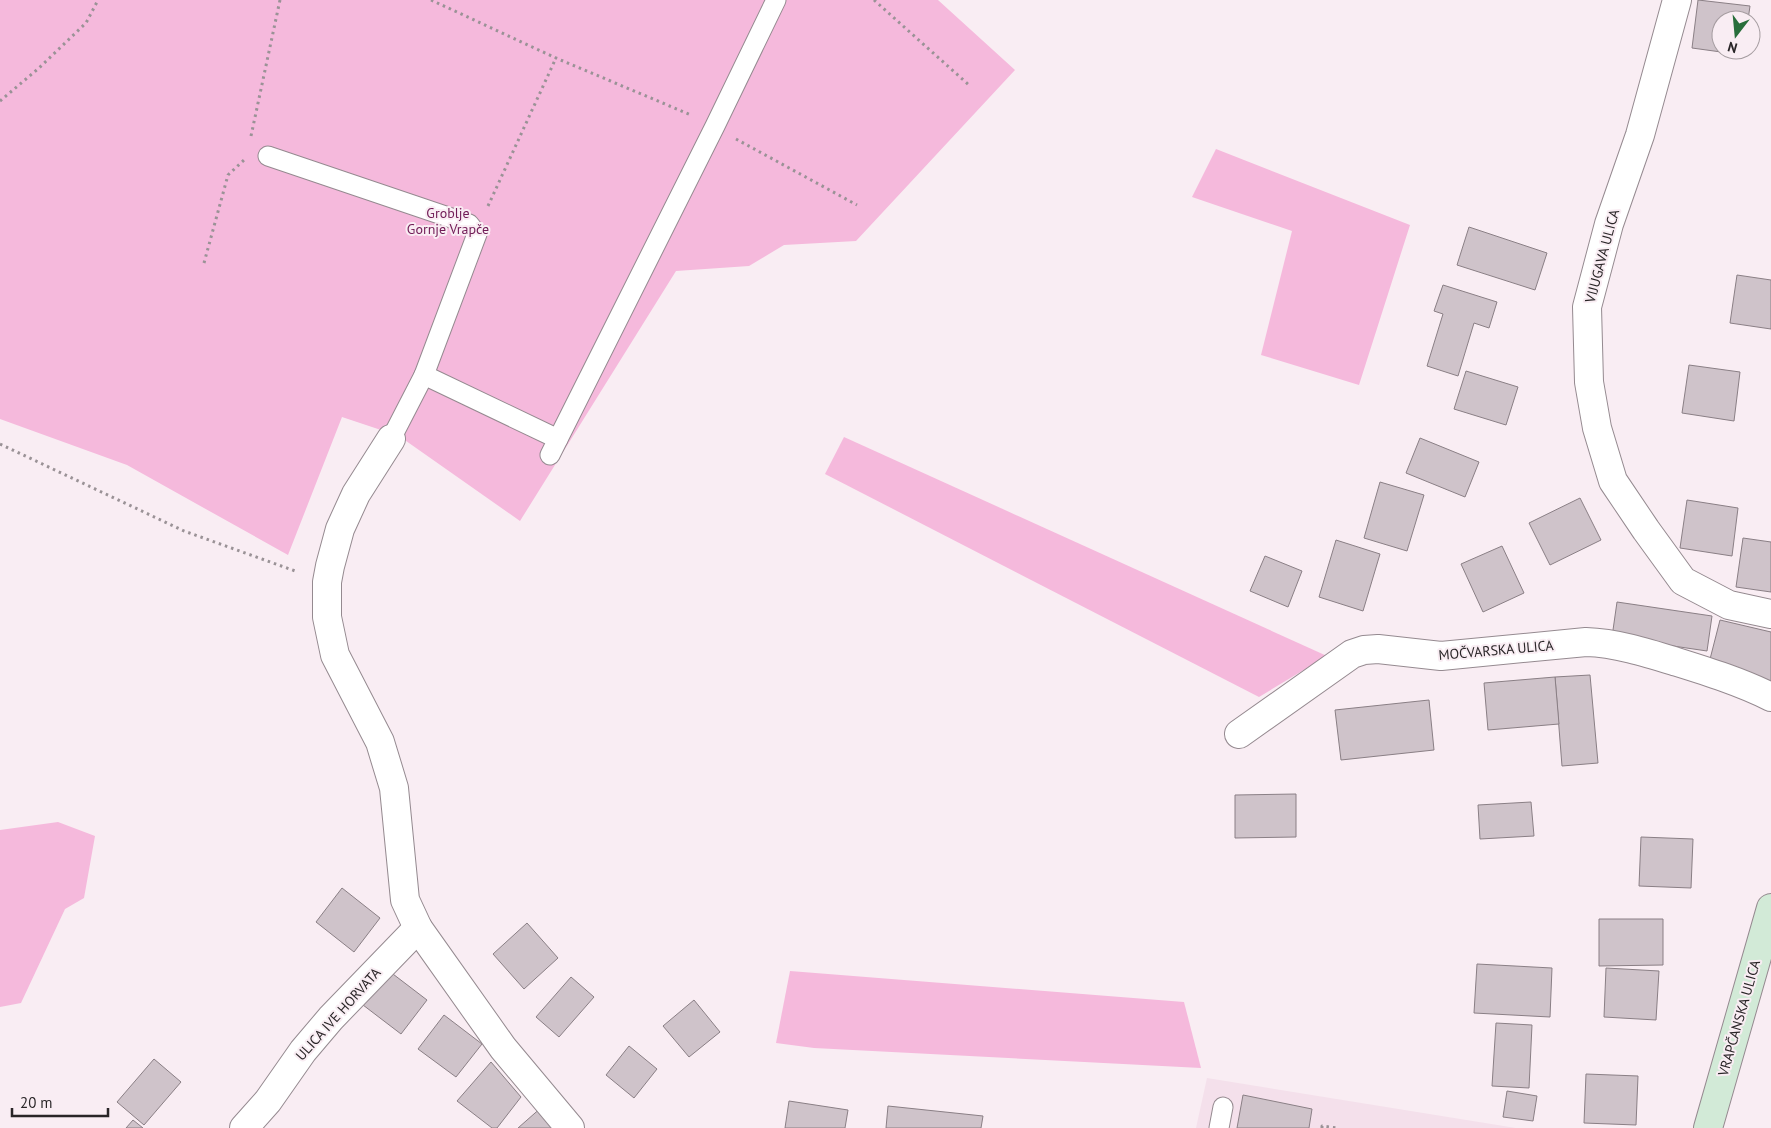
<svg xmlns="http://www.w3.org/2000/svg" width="1771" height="1128" font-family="'PT Sans',sans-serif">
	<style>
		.built { fill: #f4e0eb }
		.green { fill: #f5b9dc }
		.building { fill: #cfc3ca; stroke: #8a7f85 }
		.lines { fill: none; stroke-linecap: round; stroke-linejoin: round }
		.service-casing { stroke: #958a90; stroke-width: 21 }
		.minor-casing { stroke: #958a90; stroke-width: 30 }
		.secondary-casing { stroke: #958a90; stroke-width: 30 }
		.path { stroke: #9a9296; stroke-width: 3; stroke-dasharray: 2.5 4; stroke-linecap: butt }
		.service { stroke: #fff; stroke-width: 19 }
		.minor { stroke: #fff; stroke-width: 28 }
		.secondary { stroke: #d2ead7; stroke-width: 28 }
		.labels { text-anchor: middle; stroke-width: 4; stroke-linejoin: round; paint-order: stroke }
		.park-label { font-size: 14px; fill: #711c57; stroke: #f9edf3 }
		.street-label { font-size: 14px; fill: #292527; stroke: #f9edf3 }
	</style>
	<rect width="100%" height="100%" fill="#f9edf3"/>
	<polygon class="built" points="1207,1078 1516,1128 1196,1128"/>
	<g class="green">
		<polygon points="0,0 938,0 1015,70 856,241 784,245 749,266 676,271 520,521 399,436 342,417 288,555 127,465 0,419"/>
		<polygon points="1216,149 1410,225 1359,385 1261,355 1292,231 1192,197"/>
		<polygon points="844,437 1327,656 1259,697 825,474"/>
		<polygon points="58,822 95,836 84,898 65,909 21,1003 0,1007 0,830"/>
		<polygon points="790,971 1184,1002 1201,1068 814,1048 776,1043"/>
	</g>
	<g class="building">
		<polygon points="1698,0 1750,6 1748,20 1721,20 1721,50 1744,50 1743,55 1692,48"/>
		<polygon points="1469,227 1547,253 1535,290 1457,265"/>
		<polygon points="1737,275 1771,280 1771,329 1730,323"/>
		<polygon points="1443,285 1497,302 1489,328 1474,323 1458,376 1427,366 1443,314 1434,311"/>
		<polygon points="1689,365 1740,372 1734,421 1682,413"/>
		<polygon points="1466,371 1518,387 1506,425 1454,409"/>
		<polygon points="1420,438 1479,462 1465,497 1406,473"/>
		<polygon points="1380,482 1424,495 1407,551 1364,538"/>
		<polygon points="1580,498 1601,540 1550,565 1529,523"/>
		<polygon points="1687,500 1738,508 1732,556 1680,548"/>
		<polygon points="1743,538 1771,542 1771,592 1736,587"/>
		<polygon points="1336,540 1380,554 1363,611 1319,597"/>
		<polygon points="1502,546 1524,593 1483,612 1461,564"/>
		<polygon points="1265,556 1302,571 1288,607 1250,591"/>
		<polygon points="1617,602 1712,616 1707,651 1612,637"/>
		<polygon points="1720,620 1771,632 1771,683 1708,667"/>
		<polygon points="1590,675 1598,763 1562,766 1555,677"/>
		<polygon points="1555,677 1559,724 1488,730 1484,683"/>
		<polygon points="1429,700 1434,750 1341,760 1335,710"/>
		<polygon points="1296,794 1296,837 1235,838 1235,795"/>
		<polygon points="1531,802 1534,836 1480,839 1478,805"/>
		<polygon points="1641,837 1693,839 1691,888 1639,886"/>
		<polygon points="342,888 380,918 354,952 316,922"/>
		<polygon points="1599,919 1663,919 1663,965 1599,966"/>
		<polygon points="527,923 558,958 524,989 493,954"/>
		<polygon points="1477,964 1552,968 1550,1017 1474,1013"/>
		<polygon points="1606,968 1659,971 1656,1020 1604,1017"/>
		<polygon points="389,971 427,1000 401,1034 363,1005"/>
		<polygon points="571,977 594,997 559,1037 536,1017"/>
		<polygon points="694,1000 720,1032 689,1057 663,1026"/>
		<polygon points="444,1015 482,1044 456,1077 418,1049"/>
		<polygon points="1496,1023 1532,1025 1529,1088 1492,1086"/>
		<polygon points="629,1046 657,1069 634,1098 606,1075"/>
		<polygon points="154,1059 181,1082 144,1125 117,1102"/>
		<polygon points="491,1062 521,1097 497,1128 492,1128 457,1101"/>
		<polygon points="1586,1074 1638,1076 1636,1125 1584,1123"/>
		<polygon points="1507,1091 1537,1096 1533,1121 1503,1117"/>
		<polygon points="1243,1095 1312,1109 1309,1128 1237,1128"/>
		<polygon points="789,1101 848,1110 845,1128 785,1128"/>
		<polygon points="543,1106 562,1128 518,1128"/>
		<polygon points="888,1106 983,1116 981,1128 886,1128"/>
		<polygon points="133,1120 143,1128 126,1128"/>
	</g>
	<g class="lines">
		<defs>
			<g id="service">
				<polyline points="268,156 469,224 477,234 424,375"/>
				<polyline points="391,439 424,375 558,439"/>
				<polyline points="550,455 715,126 776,0"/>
				<polyline points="1219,1128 1223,1107"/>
			</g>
			<g id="minor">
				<polyline points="1677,0 1640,135 1609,224 1587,307 1589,382 1597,428 1613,481 1646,530 1683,581 1729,605 1771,614"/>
				<polyline points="391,439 356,494 340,529 330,566 327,582 327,617 335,655 380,742 394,788 405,900 418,928 503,1048 570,1128"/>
				<path d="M1239,734L1352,654L1364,650L1378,649L1441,656L1586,642C1617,643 1648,653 1677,662C1709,672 1741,682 1771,697"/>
				<polyline points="244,1128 268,1101 303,1051 331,1018 418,928"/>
			</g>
			<polyline id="secondary" points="1708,1128 1771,908"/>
		</defs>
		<use href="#service" class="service-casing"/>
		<use href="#minor" class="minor-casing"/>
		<use href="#secondary" class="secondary-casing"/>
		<g class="path">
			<polyline points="431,0 556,58 691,115"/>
			<polyline points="874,0 969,85"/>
			<polyline points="0,101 39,68 86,23 97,2 96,0"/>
			<polyline points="251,136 280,0"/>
			<polyline points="736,139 857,205"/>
			<polyline points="488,206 556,58"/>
			<polyline points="204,263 228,175 244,160"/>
			<polyline points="0,444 184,531 298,572"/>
			<polyline points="1322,1128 1322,1126 1338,1128"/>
		</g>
		<use href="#service" class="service"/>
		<use href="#minor" class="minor"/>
		<use href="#secondary" class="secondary"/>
	</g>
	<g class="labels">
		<g class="park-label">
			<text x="448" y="218">Groblje<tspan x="448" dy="16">Gornje Vrapče</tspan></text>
		</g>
		<g class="street-label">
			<text transform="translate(1602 256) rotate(-75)" y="5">VIJUGAVA ULICA</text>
			<text transform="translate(1496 650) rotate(-5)" y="5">MOČVARSKA ULICA</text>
			<text transform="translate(338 1014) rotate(-48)" y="5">ULICA IVE HORVATA</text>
			<text transform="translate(1739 1018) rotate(-74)" y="5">VRAPČANSKA ULICA</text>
		</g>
	</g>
	<g transform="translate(1736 35) rotate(196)"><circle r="24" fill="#f9edf3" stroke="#a69da1"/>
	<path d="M0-4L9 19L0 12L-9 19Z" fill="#286e3b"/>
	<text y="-8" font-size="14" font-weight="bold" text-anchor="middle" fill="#292527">N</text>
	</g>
	<path d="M12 1108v8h96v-8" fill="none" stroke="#292527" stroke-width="2.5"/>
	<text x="20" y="1108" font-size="15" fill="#292527" stroke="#f9edf3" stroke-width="4" paint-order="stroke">20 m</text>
</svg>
